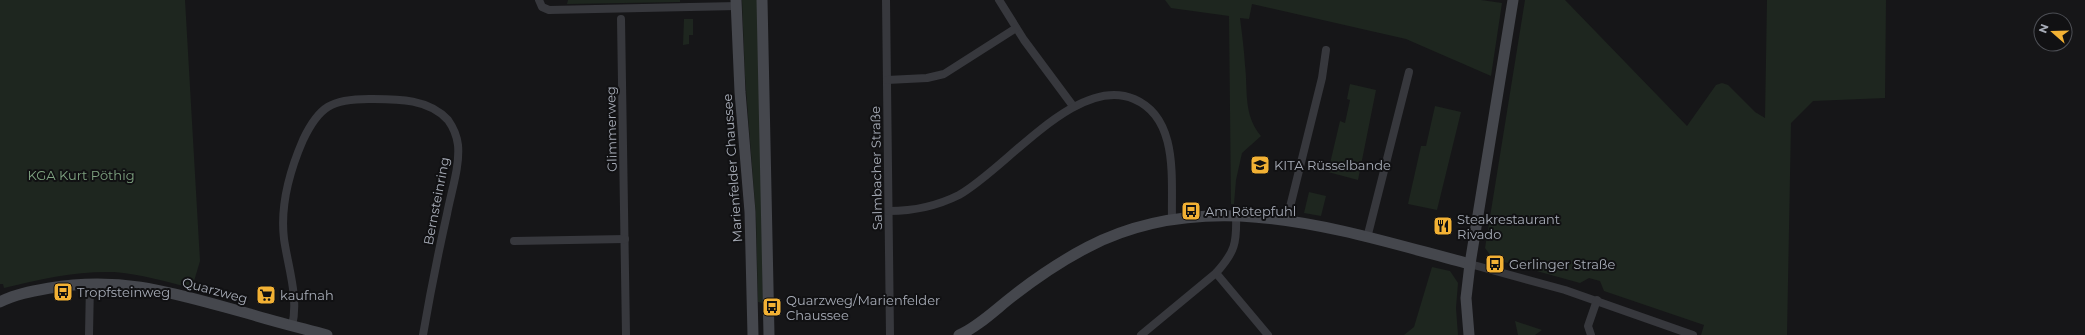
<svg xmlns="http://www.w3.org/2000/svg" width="2085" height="335" font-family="Montserrat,sans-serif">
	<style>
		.green { fill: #1e261f }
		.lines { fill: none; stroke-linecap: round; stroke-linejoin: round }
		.street { stroke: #37383d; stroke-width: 8 }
		.secondary { stroke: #45474d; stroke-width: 11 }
		.labels { text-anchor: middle; stroke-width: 4; stroke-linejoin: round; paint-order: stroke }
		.street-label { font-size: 13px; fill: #a8adb8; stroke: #111113 }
		.poi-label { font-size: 13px; fill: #a8adb8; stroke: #111113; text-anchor: start }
		.park-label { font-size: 13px; fill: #7fa381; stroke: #111113 }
	</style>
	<rect width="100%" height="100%" fill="#161618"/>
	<g class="green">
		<path d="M0,0H185L200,261L192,288C167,282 140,274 114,272C77,271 40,279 4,288L3,284H0Z"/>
		<polygon points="568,0 680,0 680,2 567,4"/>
		<polygon points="742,0 758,0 763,303 758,302 756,217 745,76"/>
		<path d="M1165,0H1481L1502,3L1491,76L1406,39L1252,4L1249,19L1240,18C1242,34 1244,49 1245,65C1248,90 1243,115 1261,136L1242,153L1236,180L1234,204H1231L1229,16L1171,8Z"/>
		<polygon points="1525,0 1565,0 1687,126 1716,85 1722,83 1728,85 1755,112 1765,118 1767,0 1886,0 1885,98 1813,101 1791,123 1787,335 1701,335 1704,325 1604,291 1600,281 1589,278 1580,283 1493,259 1485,248"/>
		<polygon points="684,19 693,19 693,35 689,35 689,44 683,45"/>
		<polygon points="1350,84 1376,90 1358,180 1328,172 1340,121 1345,123 1350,100 1347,99"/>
		<polygon points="1435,106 1461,112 1437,210 1408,204 1421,146 1426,146"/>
		<polygon points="1309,192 1326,196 1321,216 1304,213"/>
		<polygon points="1432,267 1450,271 1458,283 1456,308 1458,335 1404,335 1414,327"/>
		<polygon points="1515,321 1542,330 1535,335 1518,335"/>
	</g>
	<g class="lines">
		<g class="street">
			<polyline points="539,0 542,7 549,10 737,6"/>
			<polyline points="886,0 890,335"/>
			<polyline points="999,0 1024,40 1073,106"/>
			<polyline points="621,19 626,335"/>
			<polyline points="887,80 927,78 944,74 1016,28"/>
			<path d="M889,211C913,211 937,206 959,195C1006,169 1077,74 1134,99C1179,118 1171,179 1172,219"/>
			<polyline points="1287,219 1322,78 1326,50"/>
			<polyline points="1367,238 1409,72"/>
			<polyline points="514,241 625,239"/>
			<polyline points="1470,264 1565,290 1693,335"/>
			<polyline points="1216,273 1268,335"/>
			<path d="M292,326C299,298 288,267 284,239C280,206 290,170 303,140C319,106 332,99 369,99C396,99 428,98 448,120C453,127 457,137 458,145C460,167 451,192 447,214C438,254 430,294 423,335"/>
			<polyline points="89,335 90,283"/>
			<path d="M1141,335L1216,273C1235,252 1237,243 1236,215"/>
			<polyline points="1591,335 1588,326 1597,300"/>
		</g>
		<g class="secondary">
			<polyline points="736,0 740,92 750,212 753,335"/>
			<polyline points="762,0 769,335"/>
			<path d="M0,302C15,294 33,291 50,288C124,275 180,295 250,314C276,322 301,328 327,335"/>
			<path d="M959,335C978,327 996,309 1013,296C1036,278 1061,261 1088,247C1211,183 1346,232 1470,264"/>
			<polyline points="1469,335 1466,298 1470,264 1513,0"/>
		</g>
	</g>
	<defs>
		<symbol id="school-square" viewBox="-11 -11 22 22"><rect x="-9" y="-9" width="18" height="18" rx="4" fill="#f2b134" stroke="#111113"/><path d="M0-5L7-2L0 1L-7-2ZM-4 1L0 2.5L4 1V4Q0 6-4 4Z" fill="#111"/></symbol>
		<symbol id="bus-square" viewBox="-11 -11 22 22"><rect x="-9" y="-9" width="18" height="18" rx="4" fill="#f2b134" stroke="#111113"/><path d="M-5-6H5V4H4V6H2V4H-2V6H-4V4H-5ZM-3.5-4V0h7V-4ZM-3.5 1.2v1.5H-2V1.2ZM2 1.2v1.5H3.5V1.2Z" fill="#111"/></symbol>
		<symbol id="restaurant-square" viewBox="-11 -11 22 22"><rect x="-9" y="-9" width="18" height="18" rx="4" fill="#f2b134" stroke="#111113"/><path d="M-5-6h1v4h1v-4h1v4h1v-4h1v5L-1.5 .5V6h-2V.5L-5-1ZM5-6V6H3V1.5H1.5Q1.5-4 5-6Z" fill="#111"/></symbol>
		<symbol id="supermarket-square" viewBox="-11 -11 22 22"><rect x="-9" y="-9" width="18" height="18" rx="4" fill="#f2b134" stroke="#111113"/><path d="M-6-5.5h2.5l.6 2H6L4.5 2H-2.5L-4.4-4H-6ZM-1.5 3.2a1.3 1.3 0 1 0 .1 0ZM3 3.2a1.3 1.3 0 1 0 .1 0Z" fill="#111"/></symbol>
	</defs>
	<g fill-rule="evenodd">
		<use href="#school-square" x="1249" y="154" width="22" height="22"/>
		<use href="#bus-square" x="1180" y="200" width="22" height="22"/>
		<use href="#restaurant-square" x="1432" y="215" width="22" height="22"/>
		<use href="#bus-square" x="1484" y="253" width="22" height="22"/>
		<use href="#bus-square" x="52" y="281" width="22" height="22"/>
		<use href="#supermarket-square" x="255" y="284" width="22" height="22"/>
		<use href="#bus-square" x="761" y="296" width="22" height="22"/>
	</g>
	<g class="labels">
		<g class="street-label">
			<text transform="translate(611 129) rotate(-91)" y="5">Glimmerweg</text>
			<text transform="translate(732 168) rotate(-94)" y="5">Marienfelder Chaussee</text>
			<text transform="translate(876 168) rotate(-91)" y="5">Salmbacher Straße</text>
			<text transform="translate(436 201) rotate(-79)" y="5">Bernsteinring</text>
			<text transform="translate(215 290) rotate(15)" y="5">Quarzweg</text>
		</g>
		<g class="poi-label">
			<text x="1274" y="170">KITA Rüsselbande</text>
			<text x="1205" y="216">Am Rötepfuhl</text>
			<text x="1457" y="224">Steakrestaurant<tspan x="1457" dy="15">Rivado</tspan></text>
			<text x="1509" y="269">Gerlinger Straße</text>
			<text x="77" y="297">Tropfsteinweg</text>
			<text x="280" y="300">kaufnah</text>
			<text x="786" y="305">Quarzweg/Marienfelder<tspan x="786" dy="15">Chaussee</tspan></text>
		</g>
		<g class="park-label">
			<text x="81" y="180">KGA Kurt Pöthig</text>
		</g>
	</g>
	<g transform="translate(2053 32) rotate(290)"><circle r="19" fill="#111113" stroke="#4d4f55"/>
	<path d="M0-3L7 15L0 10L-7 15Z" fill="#f2b134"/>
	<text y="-6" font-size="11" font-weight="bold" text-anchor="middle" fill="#a8adb8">N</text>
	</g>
</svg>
